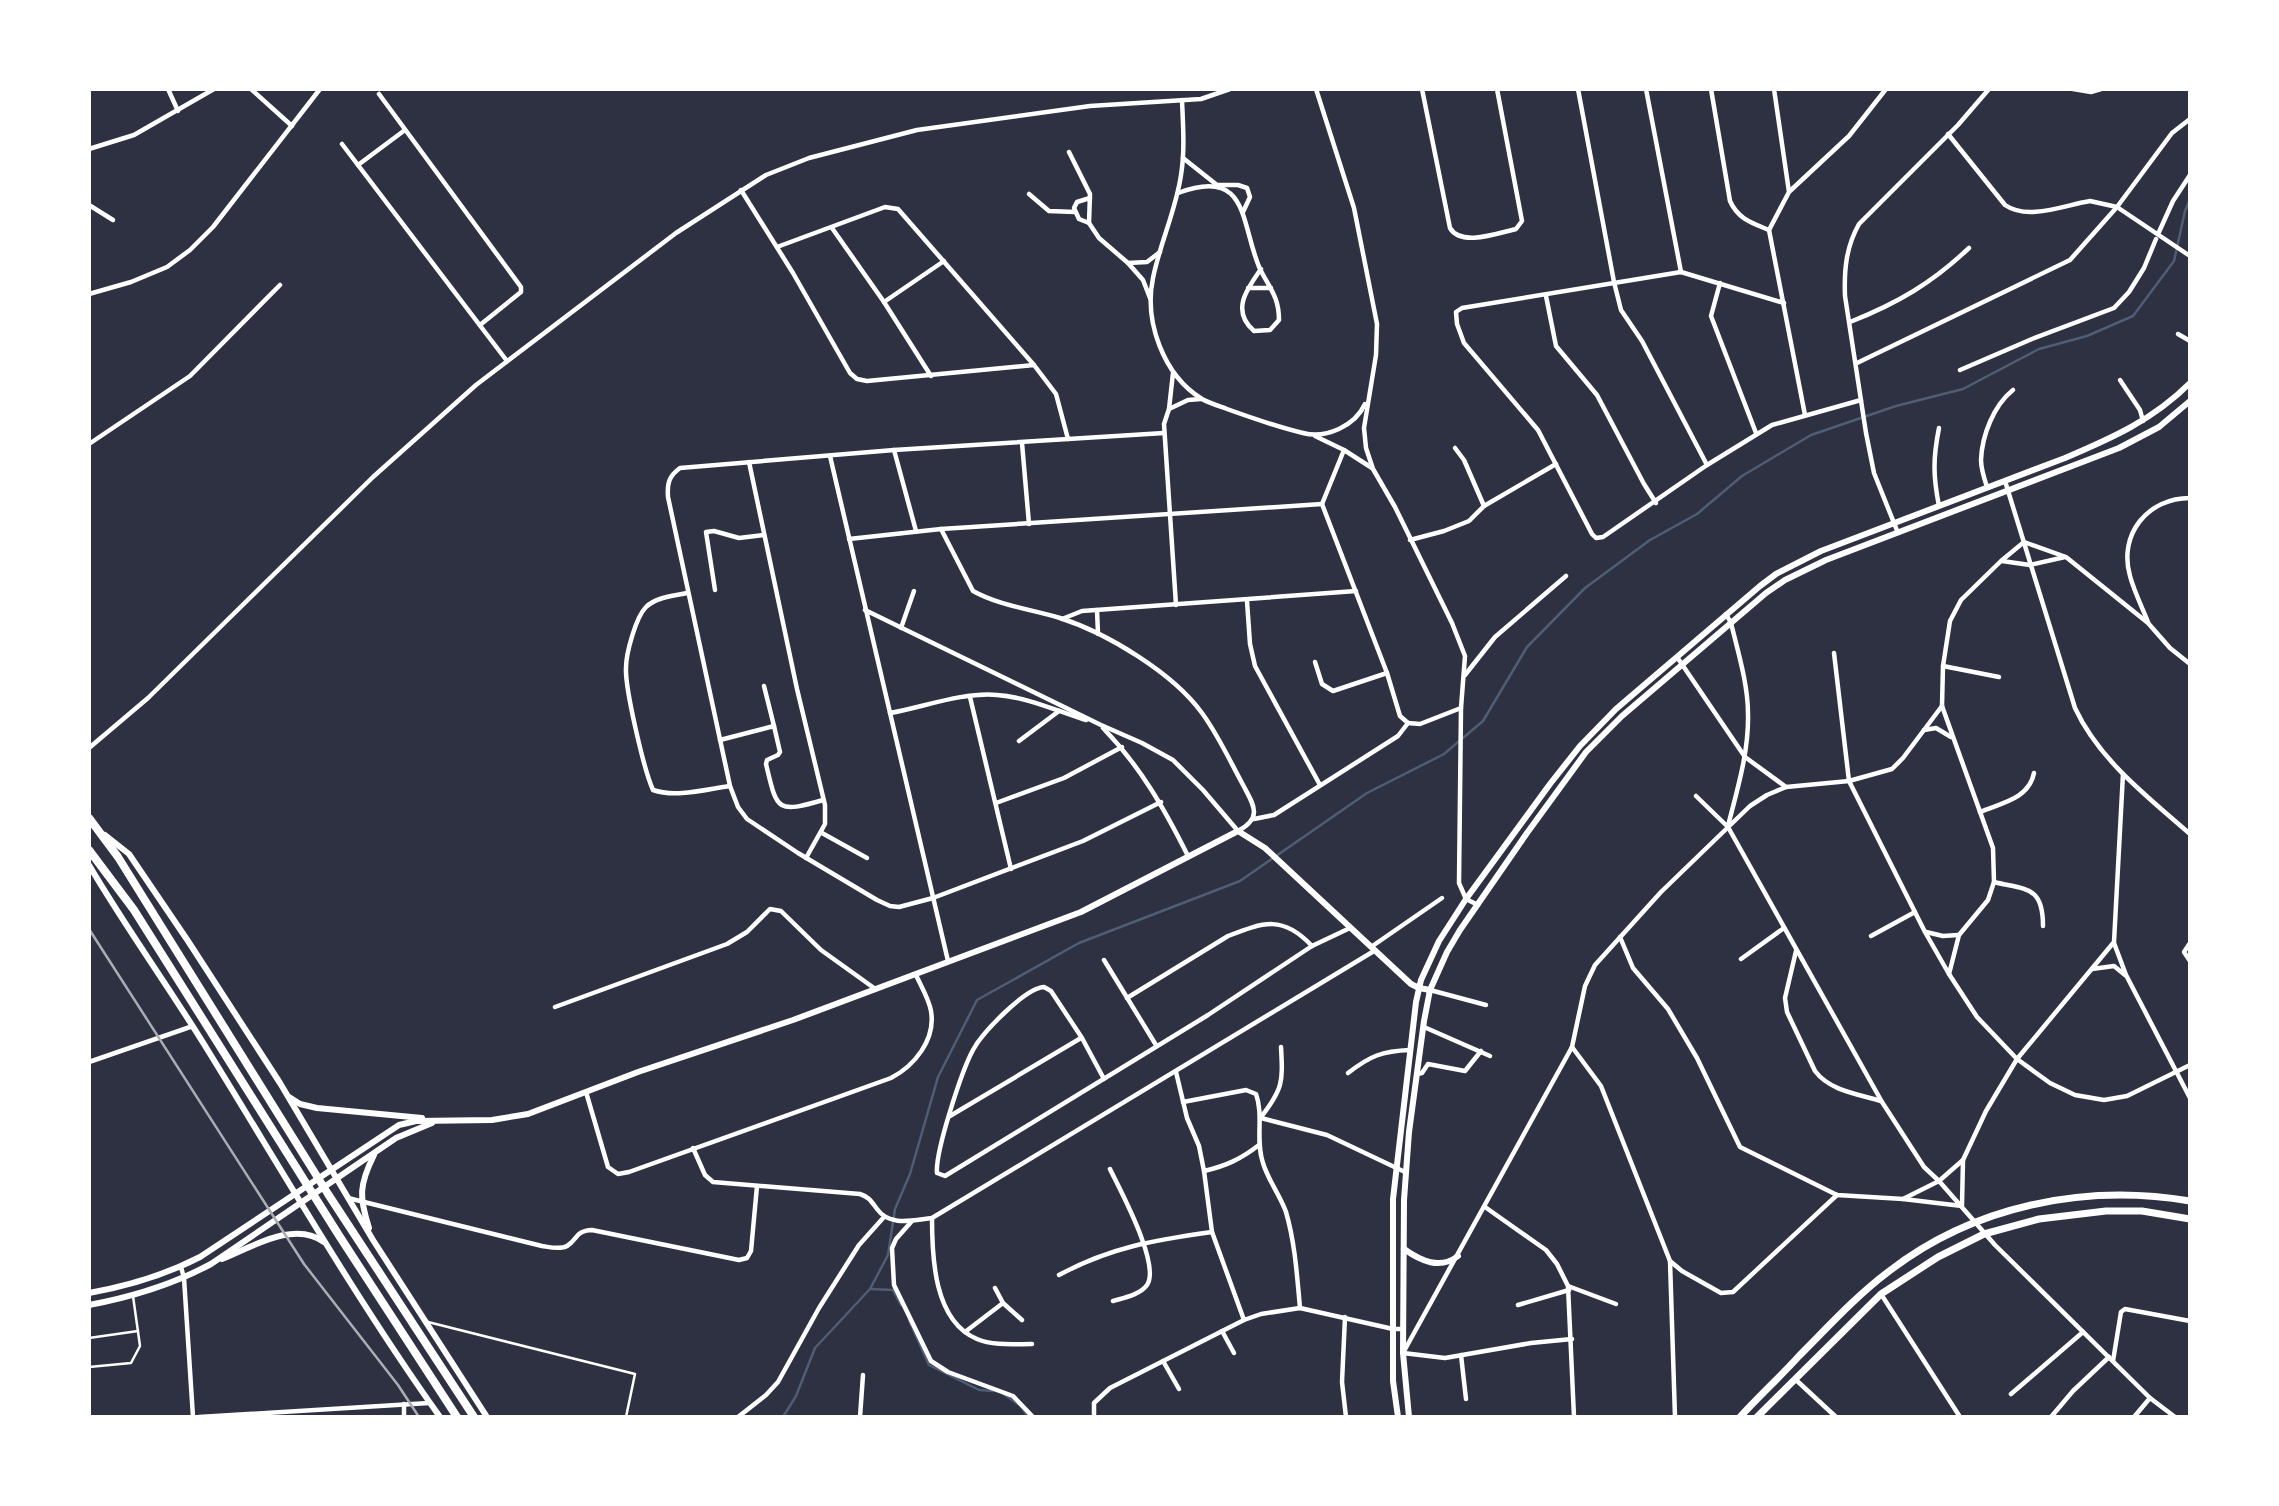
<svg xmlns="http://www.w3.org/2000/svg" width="2279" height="1506" font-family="Signika,sans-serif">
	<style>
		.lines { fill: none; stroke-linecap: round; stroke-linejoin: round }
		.stream { stroke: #4f5d75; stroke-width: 2.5 }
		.service { stroke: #fff; stroke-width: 2.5 }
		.minor { stroke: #fff; stroke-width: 4.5 }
		.secondary { stroke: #fff; stroke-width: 6 }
		.primary { stroke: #fff; stroke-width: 7 }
		.motorway { stroke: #fff; stroke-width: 8 }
		.rail { stroke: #abadb3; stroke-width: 2.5 }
	</style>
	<rect width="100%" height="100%" fill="#2d3142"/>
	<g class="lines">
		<g class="stream">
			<polyline points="871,1289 893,1290 901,1305"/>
			<polyline points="909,1320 929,1365 979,1390 993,1391"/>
			<polyline points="1005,1395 1021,1406 1028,1417"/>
			<polyline points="783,1417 796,1396 815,1348 870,1289 888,1255 895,1209 910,1174 938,1077 977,1000 1079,943 1240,881 1367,793 1444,754 1483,721 1527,647 1585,588 1650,540 1697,514 1742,476 1811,435 1896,406 1963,389 2039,349 2087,336 2133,316 2174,261 2185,211 2190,199"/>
		</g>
		<g class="service">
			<polyline points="428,1322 635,1374 626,1417"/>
			<polyline points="89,1338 138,1331"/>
			<polyline points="89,1367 131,1363 140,1346 133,1296"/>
		</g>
		<g class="minor">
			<polyline points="168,89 178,111"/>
			<polyline points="251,89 292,126"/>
			<polyline points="1316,89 1354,208 1377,324 1376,355 1364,428 1366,448 1373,469 1395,507 1452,623 1465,656 1461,708 1459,883 1466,899 1478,905"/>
			<path d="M1422,89L1450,228C1461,247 1498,233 1516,229L1522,221L1497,89"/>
			<polyline points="1578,89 1614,282 1621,310 1642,341 1707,465"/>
			<polyline points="1646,89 1681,272"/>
			<path d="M1711,89L1730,201C1738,219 1752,223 1769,230"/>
			<polyline points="2073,89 2091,92 2101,89"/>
			<polyline points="379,94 521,287 521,292 480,325"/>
			<path d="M1182,100C1183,125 1185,151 1181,175C1176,210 1160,243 1153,278C1144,321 1163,375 1202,399C1209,403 1219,406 1227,409C1252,418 1277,427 1303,433C1326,439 1355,426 1365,404"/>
			<path d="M1948,134L2005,205C2028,221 2065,205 2090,201L2117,207L2190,256"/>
			<polyline points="342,144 507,361"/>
			<polyline points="89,149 134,135 214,89"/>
			<polyline points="1069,152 1090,194 1089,223 1099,238 1128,263 1143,280 1150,298"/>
			<polyline points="1183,158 1217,185 1238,185 1247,188 1250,197 1243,212"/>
			<polyline points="358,165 405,130"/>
			<polyline points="741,190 793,273 850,373 857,379 867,381 1034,365"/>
			<polyline points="1790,191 1849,136 1886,89"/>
			<path d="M1178,193C1250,166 1240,224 1260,269C1270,289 1279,297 1279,320L1270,330L1254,331C1231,311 1246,290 1261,269"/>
			<polyline points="1029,194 1049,211 1075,212"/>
			<polyline points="89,205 113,220"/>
			<polyline points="1089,223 1079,219 1074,208 1077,202 1090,198"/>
			<polyline points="832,228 884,302 931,376"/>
			<polyline points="1769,230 1805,415"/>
			<polyline points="1769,230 1789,192 1774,89"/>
			<polyline points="2159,232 2173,201 2190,175"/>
			<polyline points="777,247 885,207 898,209 1034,365 1056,394 1068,439"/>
			<polyline points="1128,263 1147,262 1160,252"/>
			<polyline points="1720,283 1711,316 1756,433"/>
			<polyline points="1248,288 1271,288"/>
			<polyline points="89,294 131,282 167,267 190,250 213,227 320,89"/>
			<polyline points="1546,296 1556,346 1597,395 1644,484 1656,503"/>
			<polyline points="884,302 944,261"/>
			<polyline points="1784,303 1681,272 1462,308 1456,312 1457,324 1464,343 1538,430 1592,534 1596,538 1603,537 1707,465 1772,425 1861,400"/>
			<path d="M1850,322C1898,303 1932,283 1969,248"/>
			<polyline points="2178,334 2190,341"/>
			<polyline points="1857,363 2070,260 2117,207 2172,133 2190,119"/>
			<polyline points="1960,370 2032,339 2114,308 2129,292 2144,268 2156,239"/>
			<polyline points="2120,380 2140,410 2143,421"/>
			<polyline points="1169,409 1173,373"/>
			<path d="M1939,428C1933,458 1933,476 1939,506"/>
			<polyline points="1315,436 1344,450 1372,468"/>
			<polyline points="1022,443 1029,524"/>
			<polyline points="89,444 190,376 280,285"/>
			<polyline points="1455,448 1464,460 1484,506"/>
			<polyline points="894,450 916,531"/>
			<polyline points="830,456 948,961"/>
			<polyline points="749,462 797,689 825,805 825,824 806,858"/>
			<path d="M2005,481L2075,708C2099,760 2148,797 2190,834"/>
			<path d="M1987,487C1984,478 1981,469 1981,460C1982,435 1994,405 2013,390"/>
			<polyline points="1322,504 1387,673 1400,716 1408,723"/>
			<polyline points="1322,504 1344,450"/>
			<path d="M1898,533L1874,473L1866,433L1845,296C1844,270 1846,247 1859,224L1958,125L1989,89"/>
			<polyline points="849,539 941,529 1322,504"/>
			<polyline points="1410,540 1444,531 1469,521 1484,506 1556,464"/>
			<polyline points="2002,561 2030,565 2065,557"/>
			<polyline points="715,590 706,532 714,531 739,538 764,535"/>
			<path d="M687,593C674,596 656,597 646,607C636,617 626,653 626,668C625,689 644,770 653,790C676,798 707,789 730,786"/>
			<polyline points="1247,601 1250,644 1255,666 1320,785"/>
			<polyline points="1176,605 1164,424 1169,409 1188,400 1201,399"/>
			<path d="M865,610L1101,725L1142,743L1173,760L1203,790L1238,831C1264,817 1253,804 1242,783C1229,759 1218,735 1202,713C1173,673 1107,633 1060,618C1031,609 1000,606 973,591L941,529"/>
			<polyline points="1097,610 1098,634"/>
			<path d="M1726,614L1731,623C1738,652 1748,684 1748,714C1749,752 1737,790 1728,826"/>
			<polyline points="1062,619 1082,611 1356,591"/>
			<path d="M2148,622C2142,607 2134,591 2130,576C2118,534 2148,498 2190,498"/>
			<polyline points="901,628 914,591"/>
			<polyline points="1834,653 1849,781 1925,932 1949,974 1977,1017 2017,1059 2050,1083 2075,1095 2104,1100 2127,1096 2190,1065"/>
			<polyline points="1677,657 1745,757 1786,787"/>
			<polyline points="1315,662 1322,684 1333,691 1387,673"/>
			<polyline points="1943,666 1999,677"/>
			<polyline points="1465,675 1495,637 1566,576"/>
			<polyline points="764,686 774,726"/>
			<polyline points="970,697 1011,869"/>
			<path d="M890,713C924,707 962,692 997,695C1027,697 1057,711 1086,720"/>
			<polyline points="1408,723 1420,724 1461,708"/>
			<path d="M1103,728C1140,766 1164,808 1188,856"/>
			<polyline points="1924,730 1936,728 1951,737"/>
			<path d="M720,740L774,726L780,752L778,755L767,760L766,764C777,810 776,814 823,800"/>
			<polyline points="1019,741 1059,711"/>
			<polyline points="89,748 148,698 373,477 476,385 676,233 766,175 809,158 917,130 1090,106 1201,99 1230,89"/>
			<polyline points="1696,796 1728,827 1882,1102 1924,1167 1939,1181 1995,1245 2150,1398 2175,1417"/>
			<path d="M1161,802L1083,841L933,898L899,907L890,906L877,900L798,853L747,819L738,807L730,786L668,497C667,483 669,476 680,468L894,450L1164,433"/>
			<polyline points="996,803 1064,778 1122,747"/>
			<path d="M1980,812C2001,803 2029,799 2034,773"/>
			<polyline points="1254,819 1274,815 1398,736 1408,723"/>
			<polyline points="822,833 867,858"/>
			<path d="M1994,882C2027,890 2043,886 2043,926"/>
			<polyline points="1926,932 1943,936 1958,935"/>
			<polyline points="1871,936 1915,912"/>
			<polyline points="1620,937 1633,968 1668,1009 1697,1058 1740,1147 1837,1195 1903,1199 1962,1206"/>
			<polyline points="2114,943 2126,975 2190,1098"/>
			<polyline points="2190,943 2184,952 2190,961"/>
			<polyline points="1371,947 1442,898"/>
			<path d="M1796,951L1785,998L1787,1012L1815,1071C1830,1091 1858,1094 1881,1101"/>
			<polyline points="1741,959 1784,928"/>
			<polyline points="1104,960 1156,1045"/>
			<polyline points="2092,969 2114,966 2125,975"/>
			<polyline points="1949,974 1959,935 1988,900 1994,882 1993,848 1942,706 1943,666 1950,621 1961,600 2001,561 2024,542 2066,557 2148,623 2170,648 2190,664"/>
			<polyline points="1430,990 1486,1005"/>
			<path d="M1127,998L1228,936C1264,922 1283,915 1312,946"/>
			<polyline points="555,1007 727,944 747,932 770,909 781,911 821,950 874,988"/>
			<polyline points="1424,1027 1490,1056"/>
			<polyline points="1572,1047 1601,1086 1670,1261 1675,1417"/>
			<polyline points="89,1062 193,1026"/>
			<polyline points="1176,1072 1187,1118 1199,1146 1204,1171 1212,1232 1244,1320"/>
			<path d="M1348,1073C1370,1056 1382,1051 1410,1050"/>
			<polyline points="1417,1074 1422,1073 1428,1064 1465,1071 1481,1051"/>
			<path d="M1104,1079L1082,1038L1051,991L1044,987C1025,988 982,1033 973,1050C962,1070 935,1152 937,1173L945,1176L1208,1015L1312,946L1350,928"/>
			<path d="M586,1092L608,1167L618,1174L629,1172L891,1078C914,1066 936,1040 931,1011C929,999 921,986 916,975"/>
			<path d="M1183,1102L1246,1090L1256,1094C1264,1116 1255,1140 1263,1163C1268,1180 1280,1195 1286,1212C1295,1243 1297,1275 1300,1308"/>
			<polyline points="950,1116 1081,1038"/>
			<path d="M1261,1117C1283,1089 1283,1082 1281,1047"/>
			<polyline points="1261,1118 1327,1135 1405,1172"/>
			<path d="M693,1148L705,1175L713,1182L860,1194C869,1197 871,1201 877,1209C890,1227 913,1220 932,1218L1374,951"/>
			<path d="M1110,1169C1120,1190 1161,1265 1147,1285C1140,1295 1123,1298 1113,1301"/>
			<path d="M1204,1171C1226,1166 1241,1159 1259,1145"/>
			<path d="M348,1198L542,1246C549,1247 560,1250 567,1246C578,1239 575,1231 592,1230L739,1260L747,1258L751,1251L757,1186"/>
			<polyline points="1903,1199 1939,1181 1963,1160"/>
			<polyline points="1962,1205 1963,1160 1986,1111 2017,1059 2114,942 2123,774"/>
			<polyline points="1485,1207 1546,1250 1557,1264 1568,1286 1574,1417"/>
			<path d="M932,1218C932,1258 934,1321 977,1339C993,1346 1015,1344 1032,1344"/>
			<polyline points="912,1221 896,1239 892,1248 894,1285 931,1361 948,1372 1013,1396 1033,1417"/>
			<polyline points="1670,1261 1682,1271 1721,1293 1733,1292 1837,1195"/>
			<polyline points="181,1267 184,1278 193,1417"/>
			<path d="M1059,1275C1111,1247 1155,1240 1212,1232"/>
			<polyline points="1568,1286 1616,1304"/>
			<polyline points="995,1288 1003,1303 1022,1320"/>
			<polyline points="1881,1294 1960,1417"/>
			<polyline points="1518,1305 1569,1290"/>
			<polyline points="1345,1317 1342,1382 1346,1417"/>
			<polyline points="1222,1331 1234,1353"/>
			<polyline points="965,1332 1003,1303"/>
			<polyline points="1572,1339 1531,1343 1445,1358 1403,1353 1572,1047 1585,986 1595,965 1661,892 1750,806 1767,795 1786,787 1849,781 1892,769 1903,758 1942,706"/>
			<polyline points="1461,1355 1466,1399"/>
			<polyline points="1163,1361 1179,1389"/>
			<polyline points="2113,1361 2121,1312 2125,1309 2190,1321"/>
			<polyline points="1795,1379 1836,1417"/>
			<polyline points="2011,1394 2083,1332"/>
			<polyline points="199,1417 429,1403"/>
			<polyline points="404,1417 404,1404"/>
			<polyline points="738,1417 766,1395 778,1382 819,1308 859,1245 884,1217"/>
			<polyline points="860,1417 863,1375"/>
			<polyline points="1094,1417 1094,1403 1110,1388 1244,1320 1261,1314 1300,1308 1393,1329 1403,1329"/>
			<polyline points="2051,1417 2073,1391 2109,1357"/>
			<polyline points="2134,1417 2150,1398"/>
		</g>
		<g class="secondary">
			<polyline points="105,835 129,854 188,941 280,1083 373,1240 487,1417"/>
			<path d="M89,865C126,928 169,987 207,1049C283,1172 356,1299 440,1417"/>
			<polyline points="289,1097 300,1104 317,1108 422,1118"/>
			<path d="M369,1228C359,1197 359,1185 374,1155"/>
			<path d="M1404,1249C1421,1261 1440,1270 1458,1256"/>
			<path d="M222,1259C252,1247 294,1220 324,1242"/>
			<path d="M89,1293C128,1286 165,1275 200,1257L399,1125L416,1121L492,1120L528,1114L638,1072L793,1020L1081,912L1238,831L1265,848L1411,984L1419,988L1430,990"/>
			<path d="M89,1305C132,1297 172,1285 211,1264L396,1138L432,1123"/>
			<path d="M1398,1417L1393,1381V1199L1416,1002L1421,980L1439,941L1466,899L1550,784L1580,746L1616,709L1760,586L1776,574L1821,551L2065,458C2112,438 2153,420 2190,383"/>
			<polyline points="1409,1417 1403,1353 1404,1200 1409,1132 1424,1021 1430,990 1447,952 1460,930 1527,833 1586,752 1622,716 1766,593 1785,580 1826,560 2119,448 2159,427 2190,401"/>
		</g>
		<g class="primary">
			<path d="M1740,1417C1759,1396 1780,1377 1799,1356C1828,1327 1855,1297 1888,1272C1973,1206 2084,1183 2190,1201"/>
			<polyline points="1757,1417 1881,1294 1938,1257 1984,1234 2039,1219 2106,1211 2142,1211 2190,1219"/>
		</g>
		<g class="motorway">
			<polyline points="89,818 118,857 328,1194 474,1417"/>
			<polyline points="89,850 134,910 340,1237 457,1417"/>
		</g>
		<polyline class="rail" points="89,929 304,1264 398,1385 419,1417"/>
	</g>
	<rect width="2279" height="1506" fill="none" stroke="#ffffff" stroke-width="182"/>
</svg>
